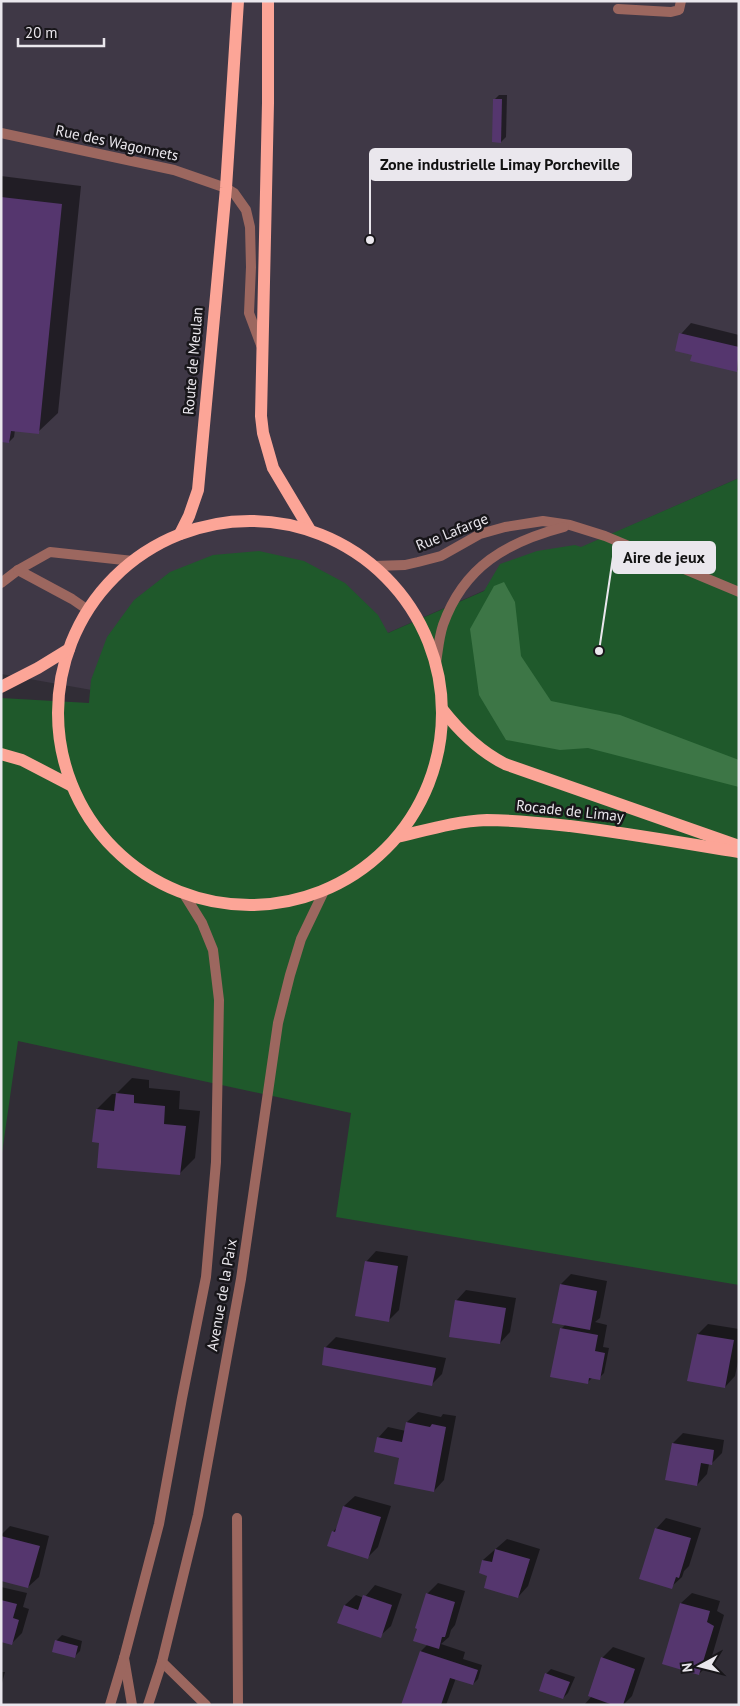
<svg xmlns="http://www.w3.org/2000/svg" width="740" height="1706" font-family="'PT Sans',sans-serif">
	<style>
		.built { fill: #3f3846 }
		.green { fill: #1f592b }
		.forest { fill: #3d7646 }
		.shadow { fill: #0007 }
		.building { fill: #55366e }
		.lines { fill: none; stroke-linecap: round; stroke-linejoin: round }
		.service { stroke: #9c675f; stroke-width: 10 }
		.minor { stroke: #9c675f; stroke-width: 10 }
		.tertiary { stroke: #9c675f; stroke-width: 10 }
		.primary { stroke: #fca597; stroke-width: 12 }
		.labels { text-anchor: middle; stroke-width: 5; stroke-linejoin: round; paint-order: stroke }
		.street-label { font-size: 15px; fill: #eae7ed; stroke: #18161a }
		.leader { fill: none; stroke: #eae7ed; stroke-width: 2 }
		.callout-dot { fill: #eae7ed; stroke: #18161a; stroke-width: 2 }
		.callout { fill: #eae7ed; stroke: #eae7ed; stroke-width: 2 }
		.callout-label { font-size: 16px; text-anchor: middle; font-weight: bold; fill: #111 }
	</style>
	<rect width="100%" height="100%" fill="#312d36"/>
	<polygon class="built" points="1,1 739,1 739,478 211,711 1,674"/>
	<polygon class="green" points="739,478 739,1285 336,1217 351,1113 18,1041 1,1160 1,698 89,703 91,680 107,637 134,600 170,572 213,555 259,551 304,561 345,583 378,615 388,633 484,591 500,564 537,551 575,545 581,547"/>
	<polygon class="forest" points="504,582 515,602 521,656 551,701 620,715 739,760 739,787 588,748 560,750 506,740 479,695 470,629 494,586"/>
	<g class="shadow">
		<polygon points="499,95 507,95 506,137 501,142 494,100"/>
		<polygon points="1,176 81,186 58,413 38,432 15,430 14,437 9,442 1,441"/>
		<polygon points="691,323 739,335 739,369 737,371 693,354 681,334"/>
		<polygon points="132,1078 149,1080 149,1088 180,1091 179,1109 200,1111 195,1158 180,1173 100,1142 97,1109 112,1094 116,1094"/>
		<polygon points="376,1251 408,1256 399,1310 389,1320 366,1262"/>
		<polygon points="571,1274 607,1281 600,1318 595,1322 607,1325 603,1347 609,1348 604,1373 599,1378 592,1378 588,1382 561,1329 566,1324 561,1284"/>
		<polygon points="466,1290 516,1298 510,1332 500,1343 456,1301"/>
		<polygon points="708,1324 739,1329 739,1357 735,1376 725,1387 698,1334"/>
		<polygon points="336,1337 446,1358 442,1374 432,1384 325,1348"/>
		<polygon points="418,1412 441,1417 443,1414 456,1416 444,1480 434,1491 401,1457 378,1438 388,1427 406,1431 407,1422"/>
		<polygon points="683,1433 724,1440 722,1453 711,1464 709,1464 707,1474 697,1485 673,1443"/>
		<polygon points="355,1496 391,1506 378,1547 368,1557 333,1532 338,1526 344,1506"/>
		<polygon points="666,1518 701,1528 689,1566 684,1571 682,1577 671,1587 656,1529"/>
		<polygon points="10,1526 49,1536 39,1577 28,1587 1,1580 1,1535"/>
		<polygon points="507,1539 540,1549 528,1586 518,1597 489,1576 480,1573 483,1560"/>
		<polygon points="438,1583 465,1591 455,1625 451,1630 449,1637 441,1644 465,1652 463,1659 482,1665 478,1679 473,1684 456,1678 446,1705 404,1705 421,1651 428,1644 427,1594"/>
		<polygon points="375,1585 402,1594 391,1626 380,1636 339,1622 345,1605 356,1595 364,1598"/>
		<polygon points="1,1587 27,1593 23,1607 29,1609 22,1633 12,1643 1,1641"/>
		<polygon points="692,1593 720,1601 717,1611 724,1615 710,1663 699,1674 663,1663 681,1603"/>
		<polygon points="62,1635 82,1641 80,1651 75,1656 54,1651 57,1640"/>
		<polygon points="613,1647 645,1658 632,1696 623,1705 584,1705 592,1696 602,1658"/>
		<polygon points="551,1669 575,1677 568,1693 563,1698 546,1674"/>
		<polygon points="1,1672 5,1672 1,1687"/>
	</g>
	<g class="building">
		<polygon points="493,99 502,99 501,143 492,142"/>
		<polygon points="1,197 62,204 39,434 11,431 9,443 1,442"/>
		<polygon points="679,333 739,347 737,372 690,361 692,355 675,351"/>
		<polygon points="116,1093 134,1095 134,1103 165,1106 164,1124 186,1126 180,1175 97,1168 99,1143 92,1142 96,1109 114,1111"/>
		<polygon points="365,1261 398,1266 389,1322 355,1316"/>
		<polygon points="560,1284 597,1291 590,1330 552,1323"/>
		<polygon points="455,1300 506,1308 500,1344 449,1337"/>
		<polygon points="560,1328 598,1335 595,1351 605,1353 600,1380 589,1378 588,1384 550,1377"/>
		<polygon points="697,1334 734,1340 725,1388 687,1381"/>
		<polygon points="324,1347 436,1368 432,1386 322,1365"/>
		<polygon points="406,1422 430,1427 432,1424 446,1427 434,1492 394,1484 399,1458 374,1452 377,1437 402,1442"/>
		<polygon points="672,1443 714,1450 712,1465 701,1463 697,1486 665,1480"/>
		<polygon points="343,1506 381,1517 368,1559 327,1546 332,1531 335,1532"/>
		<polygon points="655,1528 691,1538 679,1578 676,1577 672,1589 639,1579"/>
		<polygon points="1,1536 40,1546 28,1588 1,1581"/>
		<polygon points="495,1549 530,1559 518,1598 484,1588 487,1576 479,1573 482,1560 492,1562"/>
		<polygon points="426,1593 455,1602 445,1637 442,1637 439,1649 413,1641 417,1629 415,1628"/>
		<polygon points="363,1595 392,1605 381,1638 337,1623 344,1605 358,1610"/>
		<polygon points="1,1600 17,1604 13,1618 19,1620 12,1645 1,1642"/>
		<polygon points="680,1603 710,1611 707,1622 714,1626 699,1675 662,1664"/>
		<polygon points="55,1640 78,1646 75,1658 52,1652"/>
		<polygon points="420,1651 478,1670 473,1685 450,1678 441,1705 401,1705"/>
		<polygon points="601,1657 635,1669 623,1705 613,1705 588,1696"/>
		<polygon points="545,1673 570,1682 563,1699 539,1691"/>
	</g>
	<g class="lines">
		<g class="service">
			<polyline points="618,9 671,12 679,10 681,1"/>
			<polyline points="1,583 18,570"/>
			<polyline points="88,610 72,599 18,570 50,552 133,561"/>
		</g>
		<g class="minor">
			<polyline points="1,133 174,170 226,188 234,193 246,210 250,227 251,267 249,313 261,345"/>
			<polyline points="374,566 405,565 418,562 441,556 480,534 505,527 543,521 570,525 605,536 739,592"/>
			<path d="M436,663C438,650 439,637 443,625C464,566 507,542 564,527"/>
			<polyline points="237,1518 238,1705"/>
			<polyline points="124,1658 132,1705"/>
			<polyline points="162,1662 206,1705"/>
		</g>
		<g class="tertiary">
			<polyline points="110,1705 124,1658 159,1524 182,1398 206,1277 216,1162 219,1000 213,950 202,923 184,894"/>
			<polyline points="148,1705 162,1662 198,1515 241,1279 278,1023 290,975 301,939 324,891"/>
		</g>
		<g class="primary">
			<polyline points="268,1 268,103 261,416 263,433 273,468 310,530"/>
			<circle cx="250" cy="713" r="192"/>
			<polyline points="180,534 189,516 198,490 226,188 238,1"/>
			<polyline points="1,687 38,668 69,649"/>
			<path d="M442,709C460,732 479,751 505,764L739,846"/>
			<polyline points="1,754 22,760 72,786"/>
			<path d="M397,837C427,830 456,821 487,820C515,820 542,823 570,826C626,833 683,843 739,852"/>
		</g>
	</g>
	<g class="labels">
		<g class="street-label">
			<text transform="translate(117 143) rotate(12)" y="5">Rue des Wagonnets</text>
			<text transform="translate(193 361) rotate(-85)" y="5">Route de Meulan</text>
			<text transform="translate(452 532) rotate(-22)" y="5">Rue Lafarge</text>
			<text transform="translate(570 811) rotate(6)" y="5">Rocade de Limay</text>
			<text transform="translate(222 1295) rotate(-80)" y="5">Avenue de la Paix</text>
		</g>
	</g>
	<path class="leader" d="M370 240L370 164M599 651L613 557"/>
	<g class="callout-dot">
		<circle cx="370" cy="240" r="5"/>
		<circle cx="599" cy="651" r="5"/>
	</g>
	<g class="callout">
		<rect x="370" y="149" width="261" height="31" rx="5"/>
		<rect x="613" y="542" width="102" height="31" rx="5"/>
	</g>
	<g class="callout-label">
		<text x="500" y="170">Zone industrielle Limay Porcheville</text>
		<text x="664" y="563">Aire de jeux</text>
	</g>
	<rect width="740" height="1706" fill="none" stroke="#eae7ed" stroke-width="5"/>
	<g transform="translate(700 1666) rotate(263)" stroke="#18161a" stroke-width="4" paint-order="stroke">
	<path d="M0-4L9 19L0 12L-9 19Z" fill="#eae7ed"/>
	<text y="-8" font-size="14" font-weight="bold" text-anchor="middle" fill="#eae7ed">N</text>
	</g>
	<path d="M18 38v8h86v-8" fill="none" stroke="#eae7ed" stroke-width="2.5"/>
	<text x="25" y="38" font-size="15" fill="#eae7ed" stroke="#18161a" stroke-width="4" paint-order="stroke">20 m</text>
</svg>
